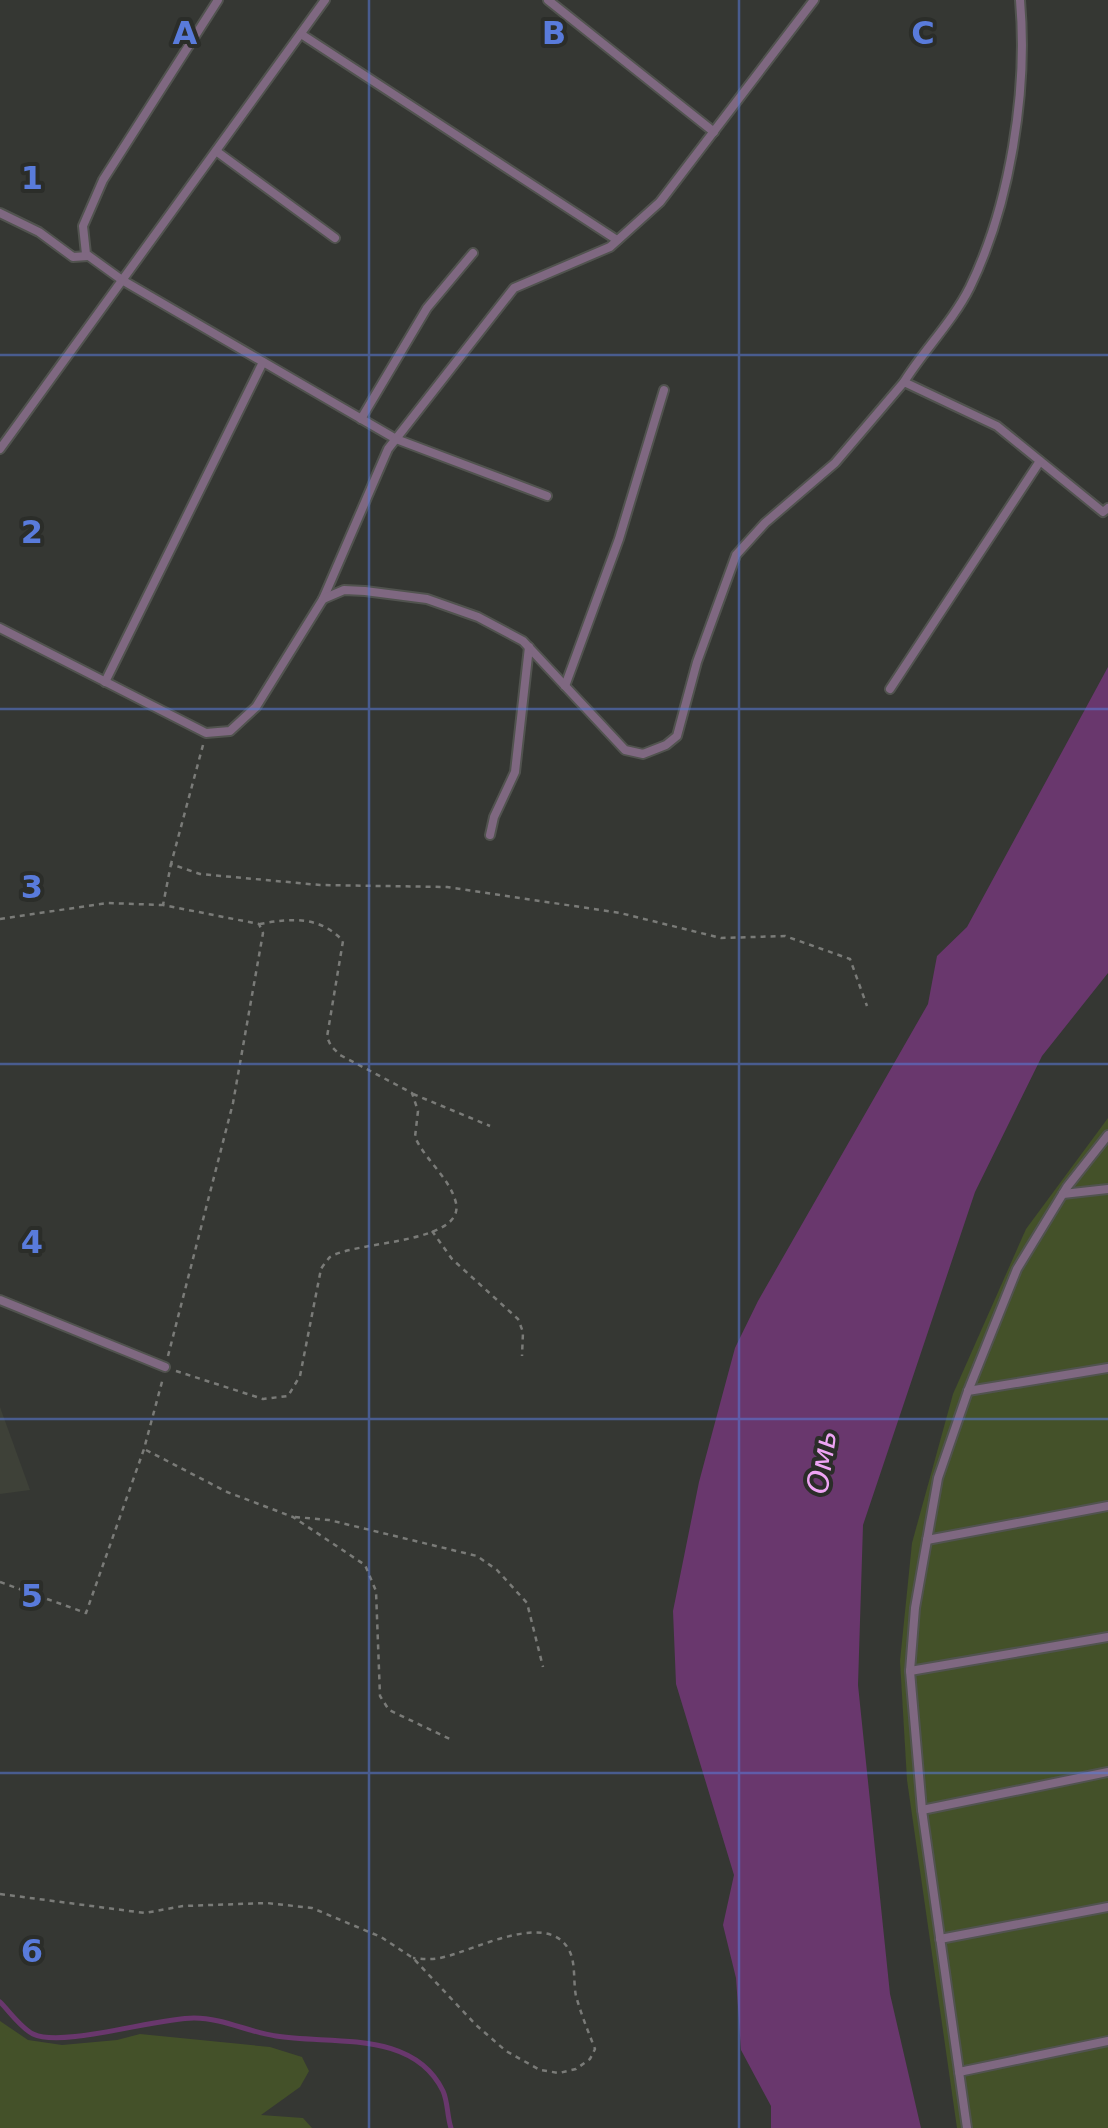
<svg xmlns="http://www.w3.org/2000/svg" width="1108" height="2128" font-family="'DejaVu Sans',sans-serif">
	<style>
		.built { fill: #3e4138 }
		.green { fill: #445129 }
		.water { fill: #69376d }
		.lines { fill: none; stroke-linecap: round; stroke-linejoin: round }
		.stream { stroke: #69376d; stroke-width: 5 }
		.service-casing { stroke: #51534f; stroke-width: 12 }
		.path { stroke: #7a7b78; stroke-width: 2.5; stroke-dasharray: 5 5; stroke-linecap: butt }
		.service { stroke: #7f6881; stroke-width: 8 }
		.grid { fill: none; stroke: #597bdb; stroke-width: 2.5; stroke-opacity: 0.55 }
		.labels { text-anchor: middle; stroke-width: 8; stroke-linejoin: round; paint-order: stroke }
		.water-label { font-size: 30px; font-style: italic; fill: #eea4f4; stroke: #2b2d29 }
		.grid-label { font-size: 32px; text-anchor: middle; font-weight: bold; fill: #597bdb; stroke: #2b2d29; stroke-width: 8; stroke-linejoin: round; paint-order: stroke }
	</style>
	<rect width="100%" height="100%" fill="#353733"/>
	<polygon class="built" points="0,1407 30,1490 0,1494"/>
	<g class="green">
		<polygon points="1108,1118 1108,2128 957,2128 907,1780 900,1661 912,1543 953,1394 1026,1229"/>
		<polygon points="0,2021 28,2040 62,2045 117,2040 140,2034 270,2047 302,2057 309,2071 300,2087 261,2115 303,2118 312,2128 0,2128"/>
	</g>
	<polygon class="water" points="1108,667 1108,973 1042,1056 975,1192 863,1525 858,1685 890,1994 921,2128 771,2128 771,2106 741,2050 736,1978 723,1925 734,1875 676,1684 673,1611 699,1482 735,1348 758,1301 928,1004 937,956 967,927"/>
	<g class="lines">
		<path class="stream" d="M0,2002C10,2012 21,2028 33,2034C62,2048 156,2018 194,2018C223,2018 248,2032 276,2036C331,2045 413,2029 443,2091C448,2102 447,2116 451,2128"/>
		<defs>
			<g id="service">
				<polyline points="218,0 103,180 83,226 86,254 122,280 396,439 547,496"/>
				<polyline points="548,0 714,132"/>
				<polyline points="301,34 617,240"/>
				<polyline points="216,151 335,238"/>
				<polyline points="0,213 39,232 73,257 88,256"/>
				<path d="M904,382C924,350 953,321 970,287C1010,205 1028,91 1020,0"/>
				<polyline points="361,419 427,308 473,253"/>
				<polyline points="0,449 325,0"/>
				<polyline points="323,599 388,449 514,288 610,247 660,202 814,0"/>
				<polyline points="0,628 206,733 230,731 256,707 323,599 344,590 365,591 427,599 478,617 523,641 625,750 643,754 666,745 677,736 697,662 736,555 765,523 835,463 904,382 997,426 1103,512 1108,508"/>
				<polyline points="105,682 263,362"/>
				<polyline points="565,686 619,539 664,390"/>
				<polyline points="890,689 1040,461"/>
				<polyline points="490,835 494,817 515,772 529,647"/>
				<polyline points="1063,1194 1108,1189"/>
				<polyline points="0,1300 165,1367"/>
				<polyline points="968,1391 1108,1368"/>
				<polyline points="927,1540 1108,1506"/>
				<polyline points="910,1671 1108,1637"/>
				<polyline points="922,1810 1108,1772"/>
				<polyline points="940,1939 1108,1907"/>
				<polyline points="959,2072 1108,2041"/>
				<polyline points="967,2128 922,1810 910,1671 915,1608 938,1478 968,1391 1017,1269 1067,1187 1108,1135"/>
			</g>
		</defs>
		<use href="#service" class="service-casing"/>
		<g class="path">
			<polyline points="203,745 171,864 200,874 320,885 447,887 620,913 721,938 785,936 850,959 867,1006"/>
			<polyline points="0,919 107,903 162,905"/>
			<polyline points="413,1094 490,1126"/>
			<polyline points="432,1231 452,1259 518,1319 523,1332 522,1356"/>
			<polyline points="168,1356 233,1103 263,933 259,924 163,905 171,864"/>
			<path d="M176,1371L263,1399L288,1396L300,1376L321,1269C322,1267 328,1259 330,1257C354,1241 465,1244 456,1203C450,1178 425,1160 415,1137L418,1111L412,1093L340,1055L331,1046L327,1037L343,941C320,916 292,918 260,924"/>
			<polyline points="146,1450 227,1492 293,1517 365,1565 376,1591 380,1696 389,1710 452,1740"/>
			<polyline points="295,1517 329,1520 477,1556 497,1570 527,1603 543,1667"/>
			<polyline points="0,1582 86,1613 144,1449 163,1378"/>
			<path d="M0,1894L145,1913L183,1906L267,1903L312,1908L381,1937L413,1958L476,2025L506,2051L540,2070L559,2073L576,2069L590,2059L595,2049C588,2031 581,2014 576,1996C573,1982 576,1963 569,1950C548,1910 475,1950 444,1957C433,1960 424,1959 413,1958"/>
		</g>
		<use href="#service" class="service"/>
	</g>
	<path class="grid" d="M369,0V2128M739,0V2128M0,355H1108M0,709H1108M0,1064H1108M0,1419H1108M0,1773H1108"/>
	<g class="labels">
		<g class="water-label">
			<text transform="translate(822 1462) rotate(-81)" y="10">Омь</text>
		</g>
	</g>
	<g class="grid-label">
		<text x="185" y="44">A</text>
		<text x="554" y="44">B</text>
		<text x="923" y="44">C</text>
		<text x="32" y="189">1</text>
		<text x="32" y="543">2</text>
		<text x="32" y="898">3</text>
		<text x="32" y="1253">4</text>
		<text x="32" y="1607">5</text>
		<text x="32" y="1962">6</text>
	</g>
</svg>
